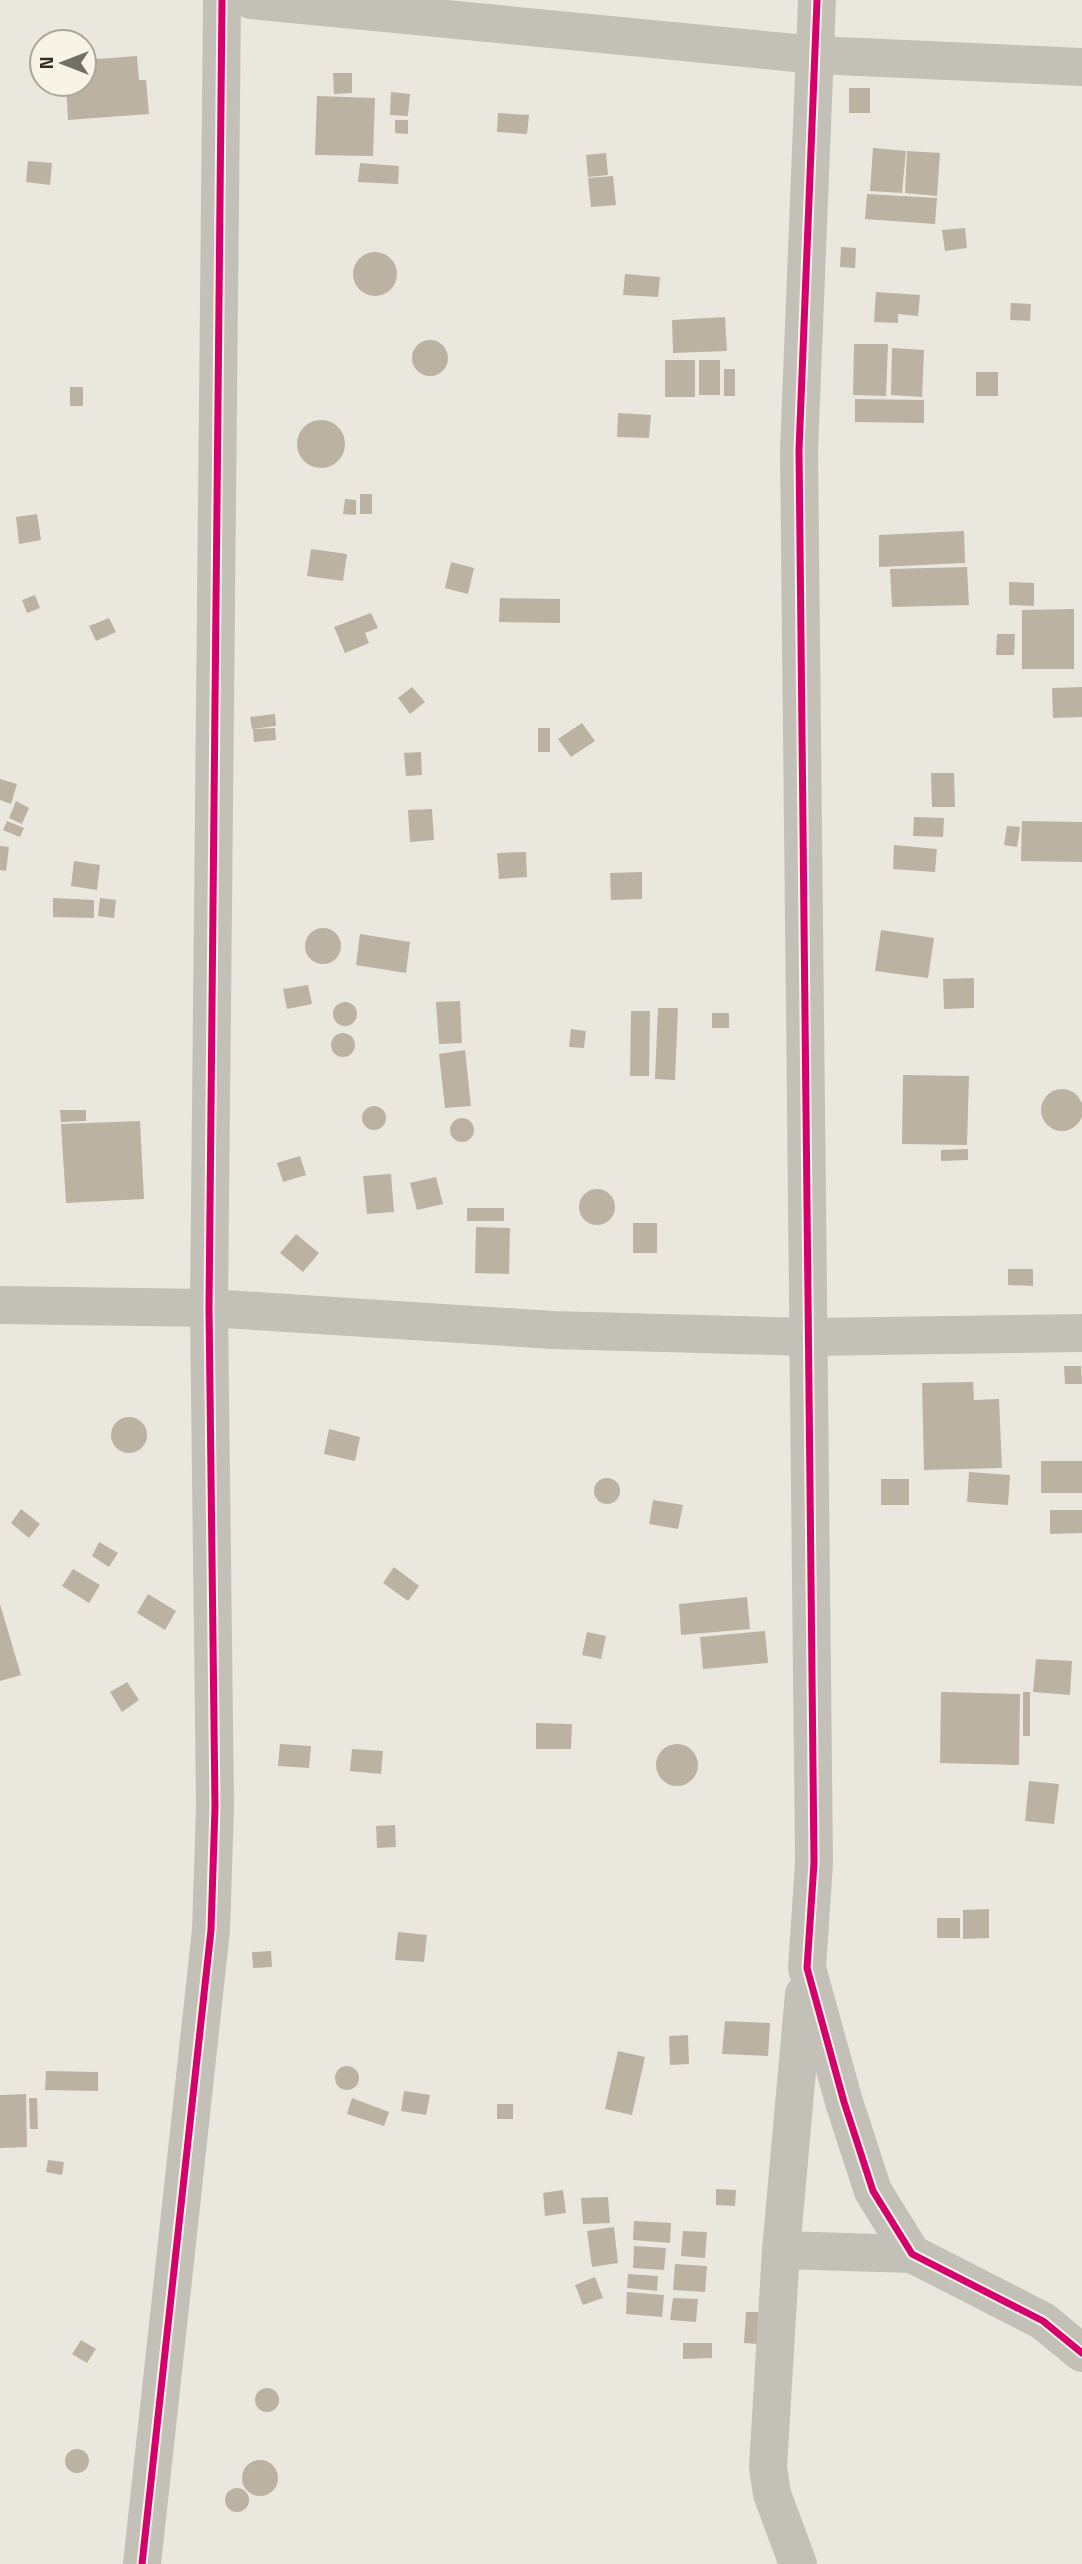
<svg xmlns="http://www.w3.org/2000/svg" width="1082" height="2564" font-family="'Titillium Web',sans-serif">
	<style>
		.building { fill: #bcb2a2 }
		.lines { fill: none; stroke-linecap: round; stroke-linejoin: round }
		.minor { stroke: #c3c0b8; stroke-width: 38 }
		.cycleway-casing { stroke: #f7f4e6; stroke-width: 11 }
		.cycleway { stroke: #d6006c; stroke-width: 7 }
	</style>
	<rect width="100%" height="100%" fill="#eae8de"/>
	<g class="building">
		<polygon points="137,56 139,80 146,80 149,114 68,120 66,84 84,84 84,60"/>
		<polygon points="333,73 352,73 352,93 334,94"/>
		<rect x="849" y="88" width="21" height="25"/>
		<polygon points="391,92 410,94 408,116 390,115"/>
		<polygon points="317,96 375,98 373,156 315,155"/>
		<polygon points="498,113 529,115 527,134 497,132"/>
		<polygon points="395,120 408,120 408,134 395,133"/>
		<polygon points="873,148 906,151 902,193 870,191"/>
		<polygon points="907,151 940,153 937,196 905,193"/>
		<polygon points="606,153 608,175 588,177 586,155"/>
		<polygon points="28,161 52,163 50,185 26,182"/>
		<polygon points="360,163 399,166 398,184 358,182"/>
		<polygon points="613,176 616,205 591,207 588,178"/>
		<polygon points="867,194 937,198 935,224 865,219"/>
		<polygon points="965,228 967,248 945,251 942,230"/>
		<polygon points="841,247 856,248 855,268 840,267"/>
		<circle cx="375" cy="274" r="22"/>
		<polygon points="625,274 660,277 658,297 623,295"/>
		<polygon points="876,292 920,295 918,316 898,314 898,323 874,322"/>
		<polygon points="1011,303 1031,304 1030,321 1010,320"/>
		<polygon points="725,317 727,351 673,353 672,320"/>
		<circle cx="430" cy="358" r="18"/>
		<polygon points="854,344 888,344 886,396 853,395"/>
		<polygon points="892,348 924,350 922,397 891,395"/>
		<rect x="665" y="360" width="30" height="37"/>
		<rect x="699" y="360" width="21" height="35"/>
		<rect x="724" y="369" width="11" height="27"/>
		<rect x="976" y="372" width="22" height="24"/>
		<rect x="70" y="387" width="13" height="19"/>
		<polygon points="855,399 924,400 924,423 855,422"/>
		<polygon points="618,413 651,415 649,438 617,437"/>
		<circle cx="321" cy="444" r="24"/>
		<rect x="360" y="494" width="12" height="20"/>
		<polygon points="345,499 356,500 356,515 343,514"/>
		<polygon points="37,514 41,540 19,544 16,517"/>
		<polygon points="964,531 965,563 879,567 879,535"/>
		<polygon points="311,549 347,554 343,581 307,576"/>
		<polygon points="451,562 474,568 468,594 445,588"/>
		<polygon points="967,567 969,605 892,607 890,569"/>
		<polygon points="1009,582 1034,583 1034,606 1009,605"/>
		<polygon points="35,595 40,608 27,613 22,600"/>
		<polygon points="500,598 560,599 560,623 499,622"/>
		<polygon points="1074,609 1074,669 1022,669 1022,610"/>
		<polygon points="371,613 378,628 365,633 369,643 345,653 334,627"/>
		<polygon points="109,618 116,632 96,641 89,626"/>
		<polygon points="997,634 1015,634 1014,655 996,655"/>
		<polygon points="412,687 425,702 410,714 398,698"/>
		<polygon points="1082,687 1082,717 1053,718 1052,688"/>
		<polygon points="275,714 276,726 252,729 250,717"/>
		<polygon points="582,723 595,741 571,757 558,739"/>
		<polygon points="275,728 276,740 254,742 253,729"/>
		<rect x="538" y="728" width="12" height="24"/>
		<polygon points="421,752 422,775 406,776 404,753"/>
		<polygon points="931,773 954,773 955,807 932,807"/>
		<polygon points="0,779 17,784 11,804 0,800"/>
		<polygon points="16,801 29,808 22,824 9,818"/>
		<polygon points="432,809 434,840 410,842 408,810"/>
		<polygon points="914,817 944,818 943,837 913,836"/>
		<polygon points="7,821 24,828 20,837 3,830"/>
		<polygon points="1022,821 1082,822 1082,862 1021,861"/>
		<polygon points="1007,826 1020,827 1017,847 1004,845"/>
		<polygon points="894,845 937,849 935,872 893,869"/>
		<polygon points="0,846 9,847 6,871 0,870"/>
		<polygon points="526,852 527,877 499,879 497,853"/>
		<polygon points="74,861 100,865 97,890 71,886"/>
		<polygon points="642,872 642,899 611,900 610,873"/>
		<polygon points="53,898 94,900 94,918 53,917"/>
		<polygon points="100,898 116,900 114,918 98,916"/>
		<circle cx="323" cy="946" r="18"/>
		<polygon points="881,930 934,938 928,978 875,971"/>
		<polygon points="360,934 410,942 406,973 356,965"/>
		<polygon points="974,978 974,1008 944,1009 943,979"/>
		<polygon points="308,985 312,1004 287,1009 283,989"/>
		<polygon points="460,1001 462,1043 439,1044 436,1002"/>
		<circle cx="345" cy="1014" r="12"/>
		<polygon points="658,1008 678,1008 675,1080 655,1079"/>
		<polygon points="631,1011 650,1011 649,1076 630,1076"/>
		<rect x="712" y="1013" width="17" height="15"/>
		<polygon points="571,1029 586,1031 584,1048 569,1047"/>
		<circle cx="343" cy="1045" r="12"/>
		<polygon points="465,1050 471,1106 445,1108 439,1054"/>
		<polygon points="903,1075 969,1076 967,1145 902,1144"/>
		<circle cx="1062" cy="1110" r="21"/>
		<circle cx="374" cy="1118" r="12"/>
		<polygon points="60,1110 86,1110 86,1121 61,1122"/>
		<circle cx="462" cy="1130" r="12"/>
		<polygon points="140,1121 144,1199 66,1203 61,1124"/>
		<polygon points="968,1149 968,1160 941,1161 941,1150"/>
		<polygon points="300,1156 306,1175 283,1182 277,1163"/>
		<polygon points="391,1174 394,1212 367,1214 363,1176"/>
		<polygon points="436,1177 443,1204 417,1210 410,1183"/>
		<circle cx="597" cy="1207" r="18"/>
		<rect x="467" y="1208" width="37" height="13"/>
		<rect x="633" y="1223" width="24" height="30"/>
		<polygon points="476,1227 510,1228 509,1274 475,1273"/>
		<polygon points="296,1234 319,1253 303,1272 280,1253"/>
		<polygon points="1008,1269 1033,1269 1033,1286 1008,1285"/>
		<polygon points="1064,1366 1081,1366 1082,1384 1065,1384"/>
		<polygon points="973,1382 974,1400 999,1399 1002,1468 924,1470 922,1383"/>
		<circle cx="129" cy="1435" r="18"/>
		<polygon points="329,1429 360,1437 355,1461 324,1454"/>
		<rect x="1041" y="1461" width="41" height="32"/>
		<polygon points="969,1472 1010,1475 1008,1505 967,1502"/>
		<circle cx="607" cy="1491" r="13"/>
		<rect x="881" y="1479" width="28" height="26"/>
		<polygon points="653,1500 683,1505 678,1529 649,1524"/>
		<polygon points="21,1509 40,1524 29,1538 11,1523"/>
		<polygon points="1050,1510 1082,1510 1082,1533 1050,1534"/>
		<polygon points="99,1542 118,1553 109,1567 92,1556"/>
		<polygon points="394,1567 419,1586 408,1601 383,1583"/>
		<polygon points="73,1569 100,1585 89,1603 62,1586"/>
		<polygon points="148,1594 176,1611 165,1630 137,1613"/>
		<polygon points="747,1597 750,1629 681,1635 679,1604"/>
		<polygon points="0,1604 21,1675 0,1681"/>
		<polygon points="765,1631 768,1663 703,1669 700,1637"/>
		<polygon points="587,1632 606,1636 601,1659 582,1655"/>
		<polygon points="1036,1659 1072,1661 1070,1695 1033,1692"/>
		<polygon points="127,1682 139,1700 122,1712 110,1692"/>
		<polygon points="941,1692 1020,1694 1019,1765 940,1763"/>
		<rect x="1023" y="1692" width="7" height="44"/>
		<polygon points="536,1723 572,1724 571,1749 536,1749"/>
		<circle cx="677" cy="1765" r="21"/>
		<polygon points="280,1744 311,1746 309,1768 278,1766"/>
		<polygon points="352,1749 383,1751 381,1774 350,1771"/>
		<polygon points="1029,1781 1059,1784 1054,1824 1025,1821"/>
		<polygon points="395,1825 396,1847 377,1848 376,1826"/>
		<polygon points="989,1909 989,1938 963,1939 963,1910"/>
		<rect x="937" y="1918" width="23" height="20"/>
		<polygon points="398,1932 427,1935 424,1962 395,1960"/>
		<polygon points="271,1951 272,1967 253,1968 252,1952"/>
		<polygon points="725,2021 770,2023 768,2056 722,2054"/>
		<polygon points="688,2035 689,2064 670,2065 669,2036"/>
		<polygon points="618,2051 645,2057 632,2115 605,2109"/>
		<circle cx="347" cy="2078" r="12"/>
		<polygon points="46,2071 98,2072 98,2091 45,2090"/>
		<polygon points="404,2091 430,2095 426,2115 401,2111"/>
		<polygon points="26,2094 27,2147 0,2148 0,2095"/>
		<polygon points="29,2098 37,2098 38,2129 30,2129"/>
		<polygon points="352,2098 389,2112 384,2126 347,2114"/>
		<rect x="497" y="2104" width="16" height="15"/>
		<polygon points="48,2160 64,2162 62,2175 46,2172"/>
		<polygon points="716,2189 736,2190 735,2206 716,2205"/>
		<polygon points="563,2190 566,2213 545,2216 543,2193"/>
		<polygon points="608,2197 610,2223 583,2224 581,2198"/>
		<polygon points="634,2221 671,2223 670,2243 633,2240"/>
		<polygon points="614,2227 618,2263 592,2267 587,2231"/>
		<polygon points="683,2231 707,2232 705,2258 681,2256"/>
		<polygon points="634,2246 666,2248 664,2270 633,2268"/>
		<polygon points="675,2264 707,2266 705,2292 673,2290"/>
		<polygon points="628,2274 658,2276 657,2291 627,2288"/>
		<polygon points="595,2277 603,2298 583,2305 575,2285"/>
		<polygon points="627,2292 664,2295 662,2317 626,2314"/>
		<polygon points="673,2298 698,2299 696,2322 670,2320"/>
		<polygon points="746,2312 760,2312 758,2344 744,2343"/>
		<polygon points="81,2340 96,2349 87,2363 72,2354"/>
		<polygon points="683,2343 712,2343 712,2358 683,2359"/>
		<circle cx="267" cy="2400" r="12"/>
		<circle cx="77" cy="2461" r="12"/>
		<circle cx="260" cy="2478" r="18"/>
		<circle cx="237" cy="2500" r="12"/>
	</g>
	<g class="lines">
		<g class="minor">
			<polyline points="251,0 816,55 1082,67"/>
			<polyline points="817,0 799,450 814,1863 807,1968 844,2102 873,2191 912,2254 1043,2321 1082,2353"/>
			<polyline points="0,1305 209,1308 553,1330 809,1337 1082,1333"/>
			<polyline points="781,2250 912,2254"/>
			<polyline points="142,2564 211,1930 215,1807 209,1308 222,0"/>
			<polyline points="798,2564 772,2494 768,2467 781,2250 804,1994"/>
		</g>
		<defs>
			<g id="cycleway">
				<polyline points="817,0 799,450 814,1863 807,1968 844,2102 873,2191 912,2254 1043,2321 1082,2353"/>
				<polyline points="142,2564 211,1930 215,1807 209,1308 222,0"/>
			</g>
		</defs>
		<use href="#cycleway" class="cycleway-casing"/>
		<use href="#cycleway" class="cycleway"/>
	</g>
	<g transform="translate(63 63) rotate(270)"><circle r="33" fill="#f7f4e6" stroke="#a8a59a" stroke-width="2"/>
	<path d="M0-5L12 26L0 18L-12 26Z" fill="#726f67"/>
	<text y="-10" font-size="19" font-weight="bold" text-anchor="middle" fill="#322e27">N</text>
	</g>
</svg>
